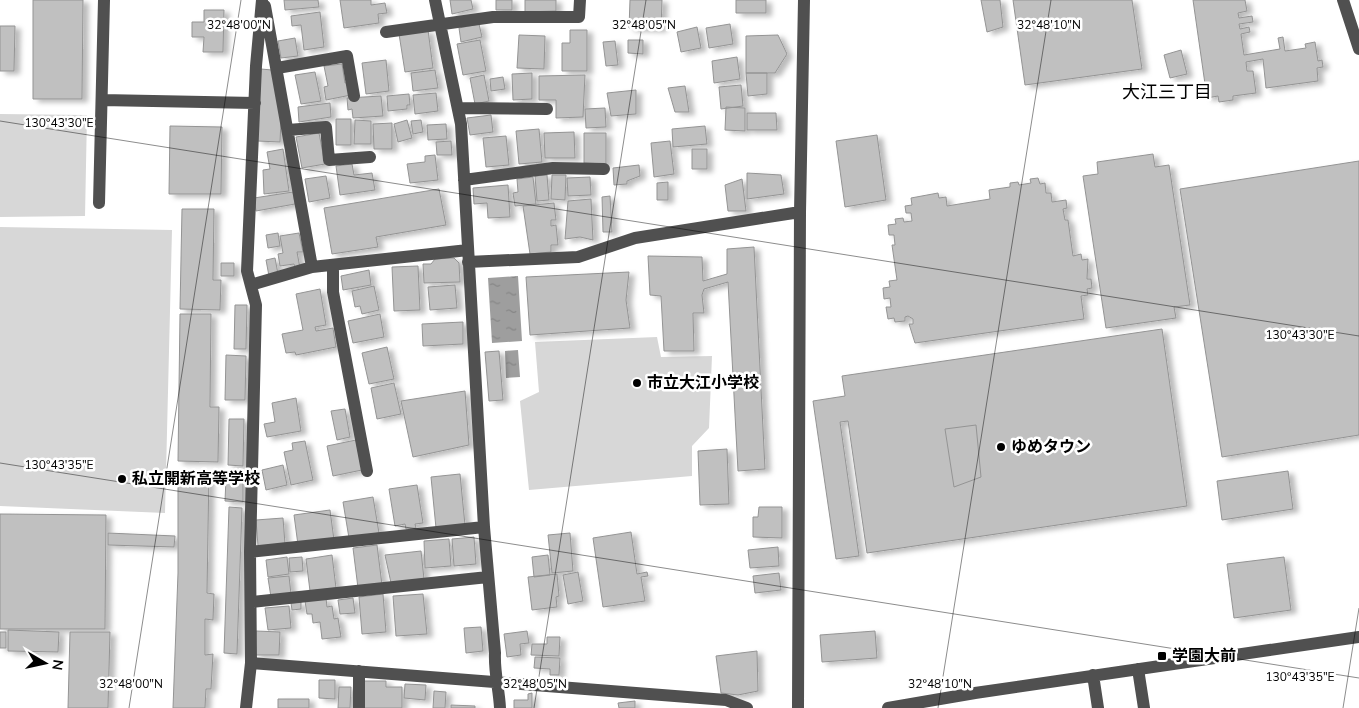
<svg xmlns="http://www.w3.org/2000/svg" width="1359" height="708" font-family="'Nunito Sans','Noto Sans JP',sans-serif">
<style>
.grass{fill:#d7d7d7}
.water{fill:url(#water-ripples)}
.building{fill:#c0c0c0;stroke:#949494;filter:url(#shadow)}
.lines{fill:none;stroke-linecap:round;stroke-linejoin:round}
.minor{stroke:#505050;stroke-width:12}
.ticks{fill:none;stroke:#000;stroke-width:1;stroke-opacity:0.45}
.poi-dot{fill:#000;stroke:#fff;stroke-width:2}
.labels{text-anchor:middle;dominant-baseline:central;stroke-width:5;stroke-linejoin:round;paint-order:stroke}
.poi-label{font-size:16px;font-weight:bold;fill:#000;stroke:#fff;text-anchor:start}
.neighbourhood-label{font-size:18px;fill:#000;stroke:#fff}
.ticks-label{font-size:12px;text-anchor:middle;fill:#000;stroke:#fff;stroke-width:5;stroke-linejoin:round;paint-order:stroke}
</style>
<defs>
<pattern id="water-ripples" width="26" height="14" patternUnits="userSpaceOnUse" patternTransform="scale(1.25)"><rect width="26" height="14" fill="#9e9e9e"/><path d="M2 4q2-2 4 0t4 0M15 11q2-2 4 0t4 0" fill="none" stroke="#868686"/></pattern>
<filter id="shadow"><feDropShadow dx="5.5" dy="3" stdDeviation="2.5" flood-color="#0004"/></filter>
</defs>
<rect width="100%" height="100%" fill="#fff"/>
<path class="grass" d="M0,114L87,115L85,216L0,217Z
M0,227L172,230L165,513L0,506Z
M657,337L661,357L712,356L709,428L692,446V476L529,490L520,401L539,392L535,342Z"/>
<path class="water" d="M518,276L522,341L492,343L488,278Z
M518,350L520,377L506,378L505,351Z"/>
<path class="building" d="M33,0H83L82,99H33Z
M284,0H318L319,7L285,10Z
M340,0H371V5L385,3L387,13L378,14L379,23L344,28Z
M450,0H471L473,9L452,14Z
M496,0H512V10H496Z
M525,0H556V11L525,12Z
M630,0H662L661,29L629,28Z
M736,0H766V13H736Z
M981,0H1000L1003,27L987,32Z
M1013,0H1132L1142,69L1025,85Z
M1193,0H1245L1247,11L1238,13L1239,18L1252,16L1253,22L1239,24L1240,29L1249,27L1250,32L1241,34L1244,55L1280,49L1278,38L1283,37L1285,51L1306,48L1305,44L1315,42L1318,61L1322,60L1323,67L1317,68L1318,81L1266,88L1263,59L1246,62L1247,71H1253L1256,93L1233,96V100L1219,102L1218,96L1207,98Z
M204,10H224L223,52H203L204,37H192V22H204Z
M320,12L324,47L304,50L301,25L292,26L291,16Z
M479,24L482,37L461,42L459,28Z
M730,24L733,44L709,48L706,28Z
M0,26H15L14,71H0Z
M697,27L701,48L681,52L677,32Z
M428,30L433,68L405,72L399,34Z
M570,30H587V71H562V43H570Z
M519,35L545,36L544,69L517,68Z
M778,35L787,54L775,73H746V36Z
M295,38L298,56L281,58L278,41Z
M480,40L486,71L463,75L457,44Z
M628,40H643V54L628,53Z
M615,41L618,65L606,66L603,42Z
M1181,50L1187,74L1170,78L1164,55Z
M737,57L740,79L714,83L712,61Z
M386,60L389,91L366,94L362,63Z
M342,64L345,83L349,82L351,95L326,100L324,87L328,86L324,66Z
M261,69L272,70L281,121L280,142L257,141Z
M435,70L438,88L413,91L411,73Z
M315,72L321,101L301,104L295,75Z
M532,73V99L513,100L512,74Z
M746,73H767V94L748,96Z
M484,75L489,101L475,104L470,78Z
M585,75L583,117L556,118V100H539V76Z
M503,77L505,89L491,91L490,79Z
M741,85L743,106L721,109L719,87Z
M685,86L689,112H675L668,88Z
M636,90V114L611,116L607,93Z
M436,93L438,111L415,114L413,95Z
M409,94L410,105H407V109L388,111L387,96Z
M381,96L383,116L353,118L352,109L348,110L347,98Z
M330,103L331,117L299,122L298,107Z
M726,107L745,108V131L725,130Z
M605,108L606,127L586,128L585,109Z
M747,113H776L777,130H747Z
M491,115L493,132L470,135L467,118Z
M336,119H351V145H336Z
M355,120L371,121V144H354Z
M407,120L412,138L398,142L394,124Z
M421,120L423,132L413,134L411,121Z
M392,123V149H374L373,124Z
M446,124L447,139L428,140L427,125Z
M170,126L222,127L221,194H169Z
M705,126L707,144L673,147L672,129Z
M539,129L542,162L519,164L516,131Z
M574,132L575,158H545L544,133Z
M319,133L325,164L302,168L296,137Z
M584,133H606V164L584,163Z
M877,135L886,200L845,207L836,141Z
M506,136L509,165L486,167L483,138Z
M451,141L452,155H437L436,142Z
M670,141L674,174L654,177L651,143Z
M283,149L289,191L264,194L263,170L270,169L267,152Z
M692,149H707V169H692Z
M1153,154L1155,167L1169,165L1190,305L1174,307L1176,318L1106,328L1083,176L1098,174L1097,162Z
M435,155L438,180L410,183L407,164L425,162V156Z
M1359,161V435L1222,457L1180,189Z
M352,164L354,175L372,173L375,190L340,195L336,166Z
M639,165L640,176L627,181V184L614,185L613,168Z
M747,173L781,175L784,194L747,199Z
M547,175L549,200L537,201L535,176Z
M552,175H566L565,200L551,199Z
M326,176L330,198L309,202L305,179Z
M533,177L536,204L515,206L513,193L518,192L517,179Z
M590,177L591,195L568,196L567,178Z
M1038,178L1040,184L1045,183L1046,193H1051L1052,202L1066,200L1067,208L1063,209L1065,220H1068L1073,256L1081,254L1082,260L1088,259L1087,279H1091L1092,288L1087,289L1088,295L1081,296L1084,319L915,343L909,324H913V319L908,316L905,317V321L895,322L894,318L888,319L886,307H891L890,298L884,299L883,288L890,287L889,281L897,280L892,245H895L894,235H889L888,225L896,224L895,219L903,218L904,222L912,221L911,213H906L905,206L912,205L911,198L938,193L939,198L946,197L947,206L990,199L989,190L1010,187V183L1018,182L1019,185L1031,183L1030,179Z
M742,179L746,211H728L725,185Z
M668,182V200H657V183Z
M508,185L510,217L488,218L487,203L474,204L473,188Z
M439,189L446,225L376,237L378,247L332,254L324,208Z
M293,192L295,204L256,211L254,198Z
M610,196L612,232H603L602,197Z
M591,199L593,240L580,237L565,239L568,201Z
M554,203L556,220H551V226L556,225L558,245H551V252L530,254L523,206Z
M182,209H214L213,280H221L220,310L180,309Z
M278,233L280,246L268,248L266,235Z
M299,233L303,252H297L300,268L295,269L294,264L280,266L278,254L283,253L280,236Z
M754,247L765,469L738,471L728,282L704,289L702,295L704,313H693L694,351H664L661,296L650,295L648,256L702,257L703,281L727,274V249Z
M275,258L278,274L269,276L266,260Z
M454,258L459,263L460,282L424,283L423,264H431L435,259Z
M221,263H234V276H221Z
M418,266L420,310L394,311L392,267Z
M369,270L371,285L343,290L341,276Z
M629,272L626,300L630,328L530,335L526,277Z
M455,285L457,308L430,310L428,287Z
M374,286L379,310L362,314L360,306L355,307L352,291Z
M320,289L326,325L315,327L316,331L333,328L336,347L296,355L295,352L286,353L282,334L303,330L296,294Z
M235,305H247L246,349H234Z
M180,314H211L210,407H219L218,462L178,461Z
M380,314L384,337L353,343L348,321Z
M463,322V344L423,346L422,324Z
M1162,329L1187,506L867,553L848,421L840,422L859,556L836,559L813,401L845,396L842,376Z
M387,347L394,379L369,384L362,353Z
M499,351L503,400L489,401L485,352Z
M226,355L246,356L245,400H225Z
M394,383L401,414L377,419L371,388Z
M465,391L469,445L413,457L401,401Z
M296,398L301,431L267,437L264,424L275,422L272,403Z
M345,409L350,437L337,440L331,411Z
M229,419H244L243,466L228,465Z
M976,425L981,477L954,487L945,429Z
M356,440L362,470L333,476L327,446Z
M305,441L313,480L291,485L284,452L293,450L292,443Z
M727,449L729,504L700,505L698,451Z
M283,465L287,485L266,490L262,470Z
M209,471L207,593L214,594L213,620L205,619V655L213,654L211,689H206L205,708H173L178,573V472Z
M1288,471L1293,509L1222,520L1217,481Z
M460,474L465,525L436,528L431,477Z
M226,478H243V502L225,501Z
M417,485L423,523L415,524L416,528L406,529L405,524L395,526L389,489Z
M373,497L379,533L349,538L343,502Z
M229,507L242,508L237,654L224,653Z
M759,507H782V538L753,537V517H758Z
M330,510L334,540L298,545L294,515Z
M0,514L106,515L105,629H0Z
M283,518L285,544L258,546L256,520Z
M631,532L637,574L647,572L648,576L641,577L645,601L603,607L593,538Z
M108,533L175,536L174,547L108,545Z
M570,533L573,571L552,573L548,535Z
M474,537L476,564L454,566L452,539Z
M449,539L451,566L425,568L424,541Z
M377,545L382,585L358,588L353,548Z
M778,547L779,566L750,568L748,550Z
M421,551L424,579L391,583L385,555Z
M332,555L336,588L310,591L306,559Z
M548,555L550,575L534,577L532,557Z
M287,557L289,574L268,577L266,560Z
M302,557L303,571L290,572L289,558Z
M1284,557L1291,610L1234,618L1227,564Z
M578,572L583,601L568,604L563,575Z
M779,573L781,590L755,593L753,576Z
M557,574L559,596L556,597L557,607L532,610L528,577Z
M289,576L291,594L271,597L268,578Z
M383,594L386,632L362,634L359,597Z
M423,594L427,634L396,636L393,596Z
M326,598L327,607L332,606L334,619L338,618L341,637L322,639L320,622L313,623L312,614H307L305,601Z
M353,598L355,613L340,614L338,600Z
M301,602V609L292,610L291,603Z
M289,606L291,628L268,630L265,608Z
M481,627L483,651L466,653L464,628Z
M8,630L59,632L58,652L8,651Z
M256,631L280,632L279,655H255Z
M527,631L529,643L520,644L521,655L507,657L504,634Z
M875,631L877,658L822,662L820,635Z
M0,632H6V648H0Z
M70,632H110L108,708H68Z
M547,637H560L559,656L531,655L532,644H547Z
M757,651L758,691L738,695L721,693L716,656Z
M535,657L560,658L559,675H550V669L534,668Z
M319,680H335V699L319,698Z
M363,681H386V687H402V708H363Z
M405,684L426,685L425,700L404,698Z
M339,687H351L350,708H338Z
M434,691L446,692L445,708H433Z
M532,693V708H514V700H528V694Z
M278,699H309V708H278Z
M635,701V708H619L618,703Z
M451,705L475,706V708H451Z"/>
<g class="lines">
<path class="minor" d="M435,0L461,124L484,527L495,653C494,673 499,688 500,708
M1343,0L1359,49
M265,6L312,267
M386,32L493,17H579L580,0
M277,68L347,56L354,96
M102,100L255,103
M458,108L547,109
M288,130L326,127L329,160L370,157
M464,180L553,168L604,169
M99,203L104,0
M468,262L578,257L635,238L800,212
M333,265V292L367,471
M251,285L312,267L468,250
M250,552L484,527
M251,602L488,577
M251,663L726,700L747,708
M1138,669L1144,708
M1093,675L1098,708
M246,708L251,663L250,552L256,305L247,271L256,66L262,0
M359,708V671
M798,708L800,212L804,0
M888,708L975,693L1359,637"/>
</g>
<path class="ticks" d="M0,121L1359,336M0,463L1359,678M129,708L241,0M534,708L646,0M938,708L1051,0M1343,708L1359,608"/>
<g class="poi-dot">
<circle cx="637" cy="383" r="5"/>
<circle cx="1001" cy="447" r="5"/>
<circle cx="122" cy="479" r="5"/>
<rect x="1157" y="651" width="10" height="10" rx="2.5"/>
</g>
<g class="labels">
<g class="poi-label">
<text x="647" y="383">市立大江小学校</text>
<text x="1011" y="447">ゆめタウン</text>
<text x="132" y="479">私立開新高等学校</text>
<text x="1172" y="656">学園大前</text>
</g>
<g class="neighbourhood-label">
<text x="1167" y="92">大江三丁目</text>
</g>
</g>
<g class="ticks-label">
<text x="239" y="29">32°48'00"N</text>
<text x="644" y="29">32°48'05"N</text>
<text x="1049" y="29">32°48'10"N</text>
<text x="59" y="127">130°43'30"E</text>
<text x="1300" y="339">130°43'30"E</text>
<text x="59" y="469">130°43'35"E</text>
<text x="1300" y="681">130°43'35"E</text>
<text x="131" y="688">32°48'00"N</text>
<text x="535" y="688">32°48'05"N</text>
<text x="940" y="688">32°48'10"N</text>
</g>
<g transform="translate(45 663) rotate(99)" stroke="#ffffff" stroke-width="4" paint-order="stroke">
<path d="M0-4L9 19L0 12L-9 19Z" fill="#000000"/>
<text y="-8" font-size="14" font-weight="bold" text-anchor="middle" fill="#000000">N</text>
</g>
</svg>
